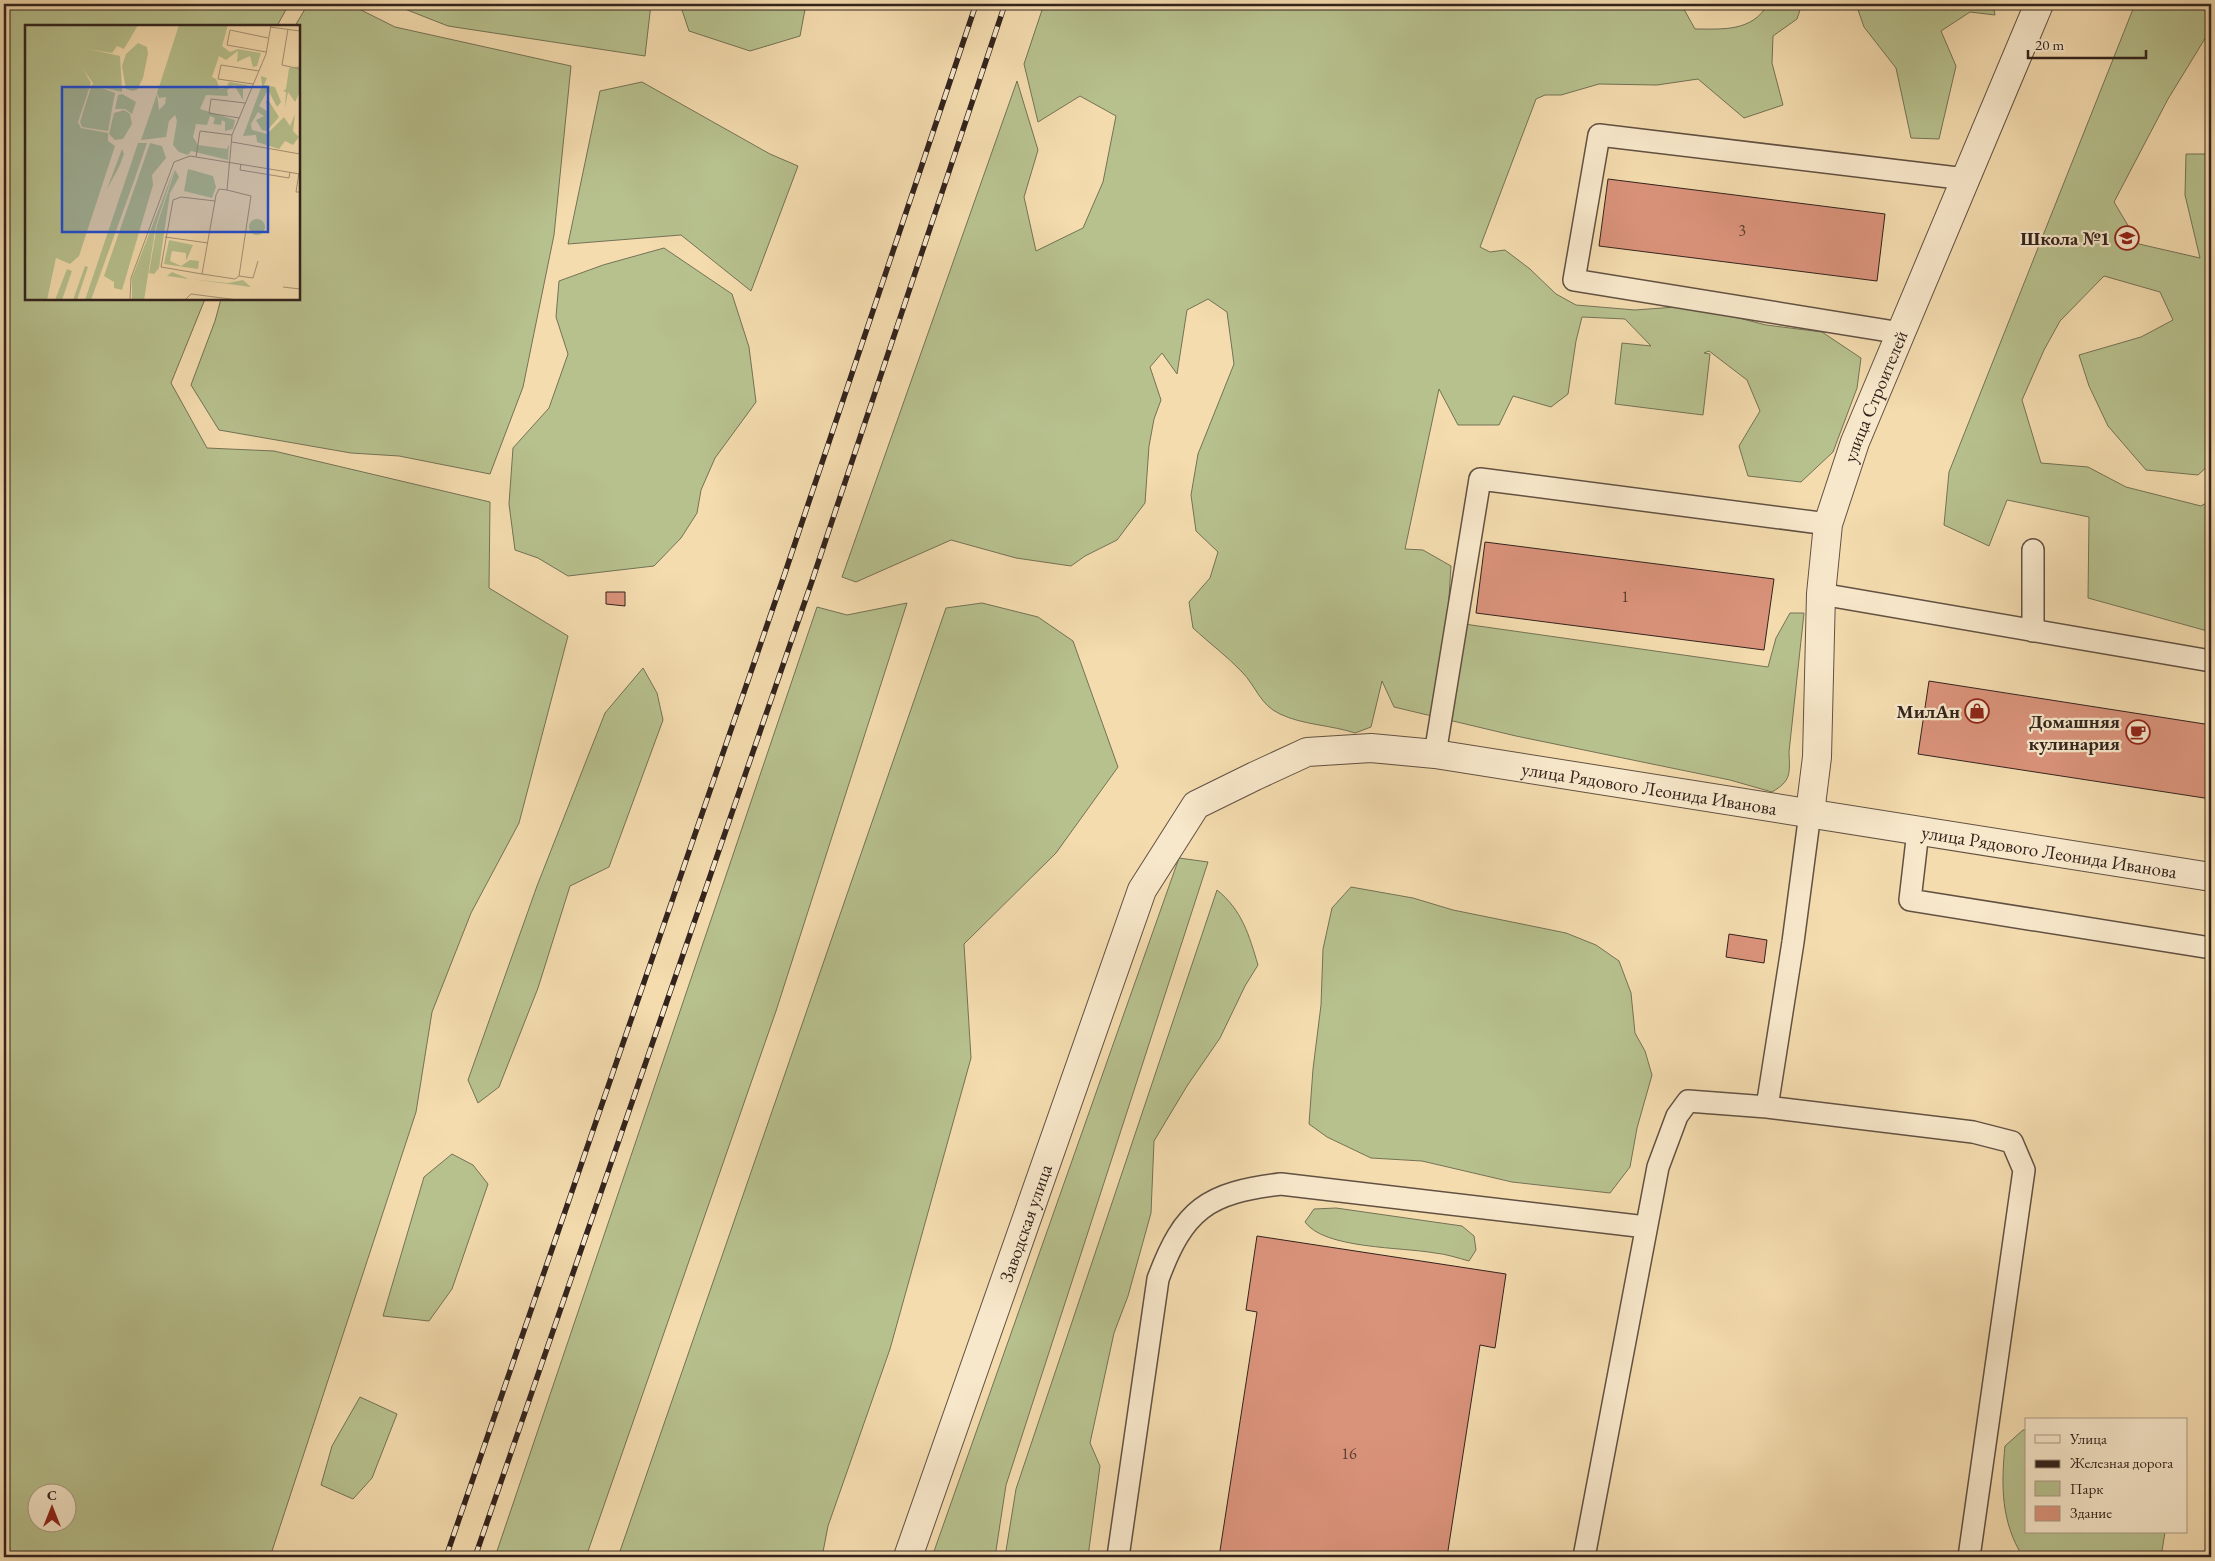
<svg xmlns="http://www.w3.org/2000/svg" width="2215" height="1561" font-family="'EB Garamond',serif">
<style>
.green{fill:#b7c18e;stroke:#747256;fill-rule:evenodd}
.building{fill:#da937b;stroke:#32231d}
.lines{fill:none;stroke-linecap:round;stroke-linejoin:round}
.lane-casing{stroke:#625142;stroke-width:24}
.street-casing{stroke:#625142;stroke-width:30}
.lane{stroke:#f8e8cb;stroke-width:21}
.street{stroke:#f8e8cb;stroke-width:28}
.rail-casing{stroke:#32231d;stroke-width:5.5}
.rail{stroke:#f8e8cb;stroke-width:4;stroke-dasharray:11;stroke-linecap:butt}
.labels{text-anchor:middle;dominant-baseline:central;stroke-width:4.5;stroke-linejoin:round;paint-order:stroke}
.number-label{font-size:16px;fill:#5c3f34}
.poi-label{font-size:19px;font-weight:bold;fill:#32231d;stroke:#f8e8cb;text-anchor:end}
.street-label{font-size:19px;fill:#32231d;stroke:#f8e8cb}
.inset-road{fill:none;stroke:#a69275;stroke-width:1}
.view{fill:#1d4ed8;fill-opacity:0.15;stroke:#1d4ed8;stroke-width:2.5}
.inset-edge{fill:none;stroke:#32231d;stroke-width:2.5}
</style>
<rect width="100%" height="100%" fill="#f4dcaf"/>
<filter id="stains"><feTurbulence type="fractalNoise" baseFrequency=".004" numOctaves="4"/><feColorMatrix values="0 0 0 0 .2 0 0 0 0 .09 0 0 0 0 .02 0 0 0 .5 -.17"/></filter>
<radialGradient id="worn" r=".72"><stop offset=".6" stop-color="#630" stop-opacity="0"/><stop offset="1" stop-color="#630" stop-opacity=".3"/></radialGradient>
<path class="green" d="M4,4H289L277,26H26V299H205L171,383L207,448L274,451L490,502L489,588L568,636L519,823L471,913L432,1012L416,1112L270,1557H4ZM38,1494H68V1524H38Z
M308,4H349L395,27L571,66L554,235L523,387L490,474L399,456L351,453L219,430L191,385L215,321L221,299H299V26H295Z
M392,4H651L645,56L448,26Z
M680,4H806L800,36L750,51L689,31Z
M1044,4H1681L1695,29C1723,29 1752,32 1768,4H1802L1797,19L1773,36L1772,63L1783,105L1744,118L1698,79L1657,85L1599,84L1561,95H1545L1536,99L1480,247L1490,252L1505,250L1530,269L1556,294L1576,305L1635,310L1676,307L1727,315L1766,325L1822,332L1861,358L1857,388L1833,452L1801,482L1748,476L1739,446L1760,411L1747,380L1709,351L1704,353L1710,354L1703,415L1615,404L1622,343L1651,346L1625,319L1582,317L1576,341L1568,394L1551,407L1513,396L1499,425H1458L1439,389L1405,549L1423,550L1451,566L1448,613L1457,623L1768,667L1776,638L1790,613H1804L1789,752C1790,774 1791,781 1772,792L1730,780L1516,736L1394,707L1382,681L1371,727L1355,733C1331,725 1303,725 1280,714C1260,705 1256,686 1242,672C1227,656 1209,643 1193,628L1189,602L1210,578L1218,552L1196,531L1191,495L1198,454L1234,364L1227,312L1208,299L1187,310L1177,374L1162,353L1150,367L1161,400L1154,419L1149,446L1145,503L1117,540L1085,556L1071,566L1016,558L951,540L856,582L842,577L1017,81L1038,150L1024,197L1036,251L1083,228L1103,182L1116,116L1080,96L1038,122L1024,64Z
M1856,4H1993L1995,15L1970,12L1941,31L1956,66L1939,139L1911,138L1896,68L1864,27Z
M2135,4H2211V32H2209L2168,99L2114,202L2139,244L2200,258L2185,195L2186,154H2211V463L2198,475L2146,470L2108,426L2089,386L2079,355L2141,337L2173,320L2160,292L2104,276L2060,321L2044,350L2022,400L2041,463L2088,467L2126,487L2201,506L2211,500V632L2088,598L2089,517L2007,500L1989,546L1944,525L1949,472Z
M642,82L770,154L798,166L751,291L681,235L568,244L600,91Z
M664,248L732,294L749,347L756,402L715,458L701,490L697,513L681,538L654,566L568,576L538,558L515,550L509,504L513,448L549,408L568,354L556,317L559,281L603,265Z
M907,603L776,1011L586,1557H495L817,607L847,615Z
M982,603L1038,617L1073,641L1118,767L1056,853L964,944L971,1058L890,1349L828,1526L822,1557H618L946,608Z
M643,668L657,693L663,720L609,867L570,886L538,988L499,1087L478,1103L468,1080L537,886L605,713Z
M1179,858L1208,862L1006,1485L995,1557H932Z
M1351,887L1413,898L1453,910L1566,933L1596,945L1619,961L1631,993L1635,1033L1645,1051L1652,1075L1637,1128L1630,1167L1610,1193L1512,1182L1422,1161L1371,1158L1327,1137L1309,1124L1313,1069L1321,1005L1323,949L1332,908Z
M1217,890C1242,910 1249,935 1258,965L1245,986L1220,1038L1187,1086L1154,1141L1151,1213L1128,1296L1114,1333L1090,1443L1100,1466L1088,1557H1005L1016,1489Z
M452,1154L473,1165L488,1184L452,1289L429,1321L383,1316L424,1177Z
M1336,1208L1462,1226L1474,1236L1476,1250L1469,1261C1458,1258 1446,1254 1435,1253C1402,1247 1324,1249 1305,1222L1314,1209Z
M360,1397L397,1414L372,1478L353,1499L321,1485L332,1446Z
M2023,1430H2026V1532H2165L2161,1557H2023C2001,1522 2001,1486 2005,1446Z"/>
<path class="building" d="M1608,179L1885,214L1877,281L1599,246Z
M1485,542L1774,579L1764,650L1476,613Z
M606,592H625V606L606,604Z
M1929,681L2211,725V799L1918,754Z
M1729,934L1767,940L1764,963L1726,957Z
M1257,1236L1506,1274L1495,1348L1480,1345L1447,1557H1219L1257,1312L1246,1310Z"/>
<g class="lines">
<g class="lane-casing">
<path id="lane" d="M1901,333L1574,280L1599,135L1966,179
M1821,594L2211,661
M2033,631V550
M1435,754L1480,479L1828,524
M1918,831L1910,900L2211,948
M1767,1107L1973,1132L2012,1142L2024,1170L1969,1557
M1118,1557L1158,1279C1184,1209 1207,1193 1281,1184L1646,1227
M1584,1557L1658,1167L1677,1116L1688,1101L1767,1107L1793,942L1810,813"/>
</g>
<g class="street-casing">
<g id="street">
<path id="s1" d="M1810,813L1817,757L1821,594L1828,524L1855,442L2039,4"/>
<path id="s2" d="M908,1557L1142,890L1196,805L1255,776L1307,752L1371,748L1435,754L2211,877"/>
</g>
</g>
<use href="#lane" class="lane"/>
<use href="#street" class="street"/>
<g class="rail-casing">
<path id="rail" d="M446,1557L785,573L976,4
M475,1557L812,581L1005,4"/>
</g>
<use href="#rail" class="rail"/>
</g>
<defs>
<g id="school-ring" transform="scale(1.25)"><circle r="9.5" fill="#f8e8cb" stroke="#8f2418" stroke-width="1.5"/><path d="M0-5L7-2L0 1L-7-2ZM-4 1L0 2.5L4 1V4Q0 6-4 4Z" fill="#8f2418"/></g>
<g id="shop-ring" transform="scale(1.25)"><circle r="9.5" fill="#f8e8cb" stroke="#8f2418" stroke-width="1.5"/><path d="M-5-2.5h2.3a2.7 3.5 0 0 1 5.4 0H5L5.5 6h-11ZM-1.5-2.5h3a1.5 2.3 0 0 0-3 0Z" fill="#8f2418"/></g>
<g id="cafe-ring" transform="scale(1.25)"><circle r="9.5" fill="#f8e8cb" stroke="#8f2418" stroke-width="1.5"/><path d="M-5.5-4.5H6V0H3Q3 3.5 0 3.5H-2.5Q-5.5 3.5-5.5 0ZM3-3.2v2h1.7v-2ZM-6 4.5H4V6H-6Z" fill="#8f2418"/></g>
</defs>
<g fill-rule="evenodd">
<use href="#school-ring" x="2127" y="238"/>
<use href="#shop-ring" x="1977" y="711"/>
<use href="#cafe-ring" x="2138" y="732"/>
</g>
<g class="labels">
<g class="number-label">
<text x="1742" y="230">3</text>
<text x="1625" y="596">1</text>
<text x="1349" y="1453">16</text>
</g>
<g class="poi-label">
<text x="2110" y="238">Школа №1</text>
<text x="1960" y="711">МилАн</text>
<text x="2120" y="721">Домашняя<tspan x="2120" dy="22">кулинария</tspan></text>
</g>
<g class="street-label">
<text stroke="none"><textPath href="#s1" startOffset="426">улица Строителей</textPath></text>
<text stroke="none"><textPath href="#s2" startOffset="1276">улица Рядового Леонида Иванова</textPath></text>
<text stroke="none"><textPath href="#s2" startOffset="1681">улица Рядового Леонида Иванова</textPath></text>
<text stroke="none"><textPath href="#s2" startOffset="354">Заводская улица</textPath></text>
</g>
</g>
<g transform="translate(25 25)">
<rect width="275" height="275" fill="#f4dcaf"/>
<path d="M0,0H113L99,24L92,21L87,28L63,24L95,31L97,67L70,61L58,44L66,58L53,97L56,103L83,108V116L90,121L54,231L45,239L31,233L22,275H0ZM154,0H203L197,21L205,27L213,24L236,28L232,41L228,42L225,31L212,37L213,26L201,35L194,31L187,52L191,54L195,64L201,63L204,57L222,60L223,63L218,64V75L209,60L202,65L203,71L181,70L175,84L210,95L208,104L200,106V97L197,95L196,100L188,99L190,93L185,91L182,100L171,99L168,112L173,120L202,124L204,119L203,135L166,126L163,130L154,127L148,120L152,96L150,90L144,96L141,112L116,115L132,69L134,85L140,79L141,72L134,73L132,68ZM113,18L122,22L123,29L118,53L112,65L107,66L101,64L97,41L101,29ZM275,41V67L270,77L263,67L260,83L261,67L258,66L261,64L264,43ZM236,51L242,53L239,60L250,62L256,77L252,82L243,65L234,81L242,86L241,76H244L254,92L242,106L237,105L231,95L239,91L233,87L226,99L227,105L242,109L259,92L265,101L270,89L268,106L274,112L268,120L260,116L254,124L232,117L231,110L218,111L237,60ZM67,59L90,68L83,106L57,102L55,97ZM97,69L111,77L107,89L100,84H90L93,70ZM99,85L105,89L107,99L98,114L90,115L84,109L89,88ZM113,118H122L109,156L66,275H60ZM125,118L137,121L141,133L127,150L128,160L97,265L89,263V257L79,251ZM97,124L99,129L94,142L82,164ZM150,142L131,200L119,275H107V253ZM163,144L188,151L191,162L187,173L159,166ZM150,145L154,152L145,168L134,243L129,249L124,248L132,200ZM224 202a8 8 0 1 1 16 0a8 8 0 1 1-16 0ZM144,215L168,220L161,236V228L147,226L145,236L156,241L165,235L174,236L173,244L139,239ZM60,241L63,242L52,275H48ZM42,244L47,246L37,275H30ZM147,247L164,254L203,258L218,255L226,262L142,251Z" fill="#b7c18e"/>
<path class="inset-road" d="M245,2L275,6M263,4L257,40L275,44M241,27L202,20L205,5L243,13M228,59L193,54L196,40L234,46M214,93L184,88L186,74L220,78M207,117L275,129M171,132L175,106L207,110M216,139L215,145L252,151L264,153L265,147M274,148L271,167H275M190,176L156,172L148,175L136,242L177,249L190,176L191,170L194,164L202,165L207,110L241,29L246,0M140,212L183,218M177,249L210,254L214,251L226,171L202,165M214,251L228,253L233,236M258,262L275,264M105,275L106,253L149,137L165,131L275,149M160,275L166,269L213,275"/>
<path class="view" d="M37,62H243V207H37Z"/>
<rect width="275" height="275" class="inset-edge"/>
</g>
<rect width="2215" height="1561" fill="none" stroke="#f4dcaf" stroke-width="20"/>
<rect x="5" y="5" width="2205" height="1551" fill="none" stroke="#32231d" stroke-width="2.5"/>
<rect x="10" y="10" width="2195" height="1541" fill="none" stroke="#32231d"/>
<rect x="2025" y="1418" width="162" height="115" fill="#f8e8cb" stroke="#a99985"/>
<rect x="2035" y="1435" width="25" height="8" fill="#f8e8cb" stroke="#a99985"/>
<text x="2070" y="1444" font-size="15" fill="#32231d">Улица</text>
<rect x="2035" y="1460" width="25" height="8" fill="#32231d" stroke="#a99985"/>
<text x="2070" y="1468" font-size="15" fill="#32231d">Железная дорога</text>
<rect x="2035" y="1481" width="25" height="15" fill="#b7c18e" stroke="#a99985"/>
<text x="2070" y="1494" font-size="15" fill="#32231d">Парк</text>
<rect x="2035" y="1506" width="25" height="15" fill="#da937b" stroke="#a99985"/>
<text x="2070" y="1518" font-size="15" fill="#32231d">Здание</text>
<g transform="translate(52 1508)"><circle r="24" fill="#f8e8cb" stroke="#a99985"/>
<path d="M0-4L9 19L0 12L-9 19Z" fill="#8f2418"/>
<text y="-8" font-size="14" font-weight="bold" text-anchor="middle" fill="#32231d">С</text>
</g>
<path d="M2028 50v8h118v-8" fill="none" stroke="#32231d" stroke-width="2.5"/>
<text x="2035" y="50" font-size="15" fill="#32231d" stroke="#f8e8cb" stroke-width="4" paint-order="stroke">20 m</text>
<rect width="100%" height="100%" filter="url(#stains)"/>
<rect width="100%" height="100%" fill="url(#worn)"/>
</svg>
